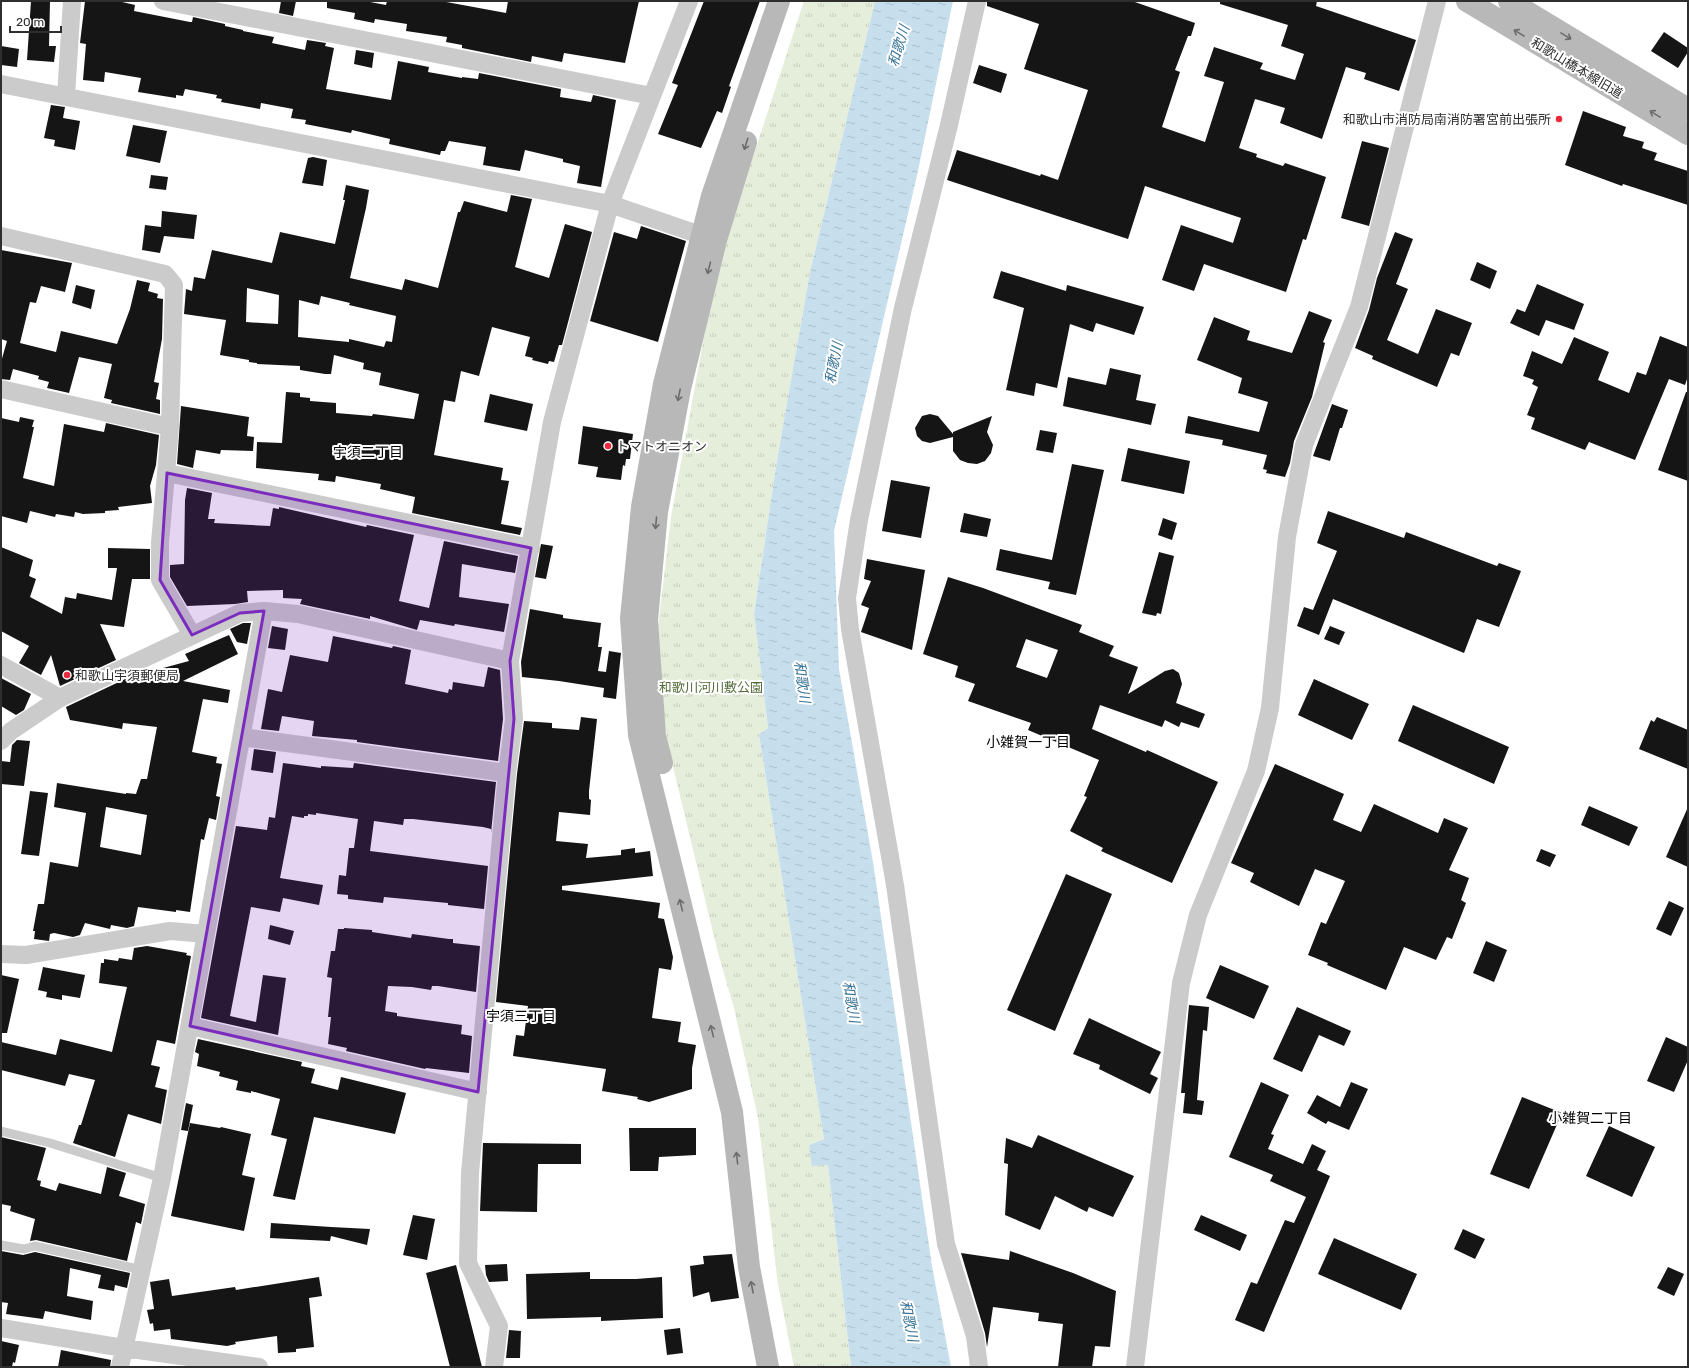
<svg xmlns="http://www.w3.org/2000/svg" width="1689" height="1368" font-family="Rubik,'Noto Sans JP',sans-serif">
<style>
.park{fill:url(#park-tufts)}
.water{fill:url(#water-ripples)}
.building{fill:#151515;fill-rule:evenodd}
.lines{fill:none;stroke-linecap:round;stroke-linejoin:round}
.lane{stroke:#cbcbcb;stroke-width:9}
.street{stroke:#cbcbcb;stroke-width:18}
.secondary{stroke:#b8b8b8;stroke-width:22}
.oneway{stroke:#6c6c6c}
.marked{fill:#7b2cbf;fill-opacity:0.2;stroke:#7b2cbf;stroke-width:3;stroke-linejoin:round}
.poi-dot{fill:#ed293d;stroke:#fff;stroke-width:1.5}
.labels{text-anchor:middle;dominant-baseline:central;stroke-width:4;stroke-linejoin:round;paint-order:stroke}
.street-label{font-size:13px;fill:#2e2e2e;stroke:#fff}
.poi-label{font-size:13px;fill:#2e2e2e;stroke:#fff;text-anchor:start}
.park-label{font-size:13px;fill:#536c3a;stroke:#fff}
.water-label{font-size:14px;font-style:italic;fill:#387395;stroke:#fff}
.neighbourhood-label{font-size:14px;fill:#000;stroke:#fff}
</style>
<defs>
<pattern id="park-tufts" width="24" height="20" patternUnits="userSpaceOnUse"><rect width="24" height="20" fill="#e5eddb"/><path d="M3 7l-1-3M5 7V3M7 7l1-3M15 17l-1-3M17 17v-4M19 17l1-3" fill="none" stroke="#c5ccbc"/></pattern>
<pattern id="water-ripples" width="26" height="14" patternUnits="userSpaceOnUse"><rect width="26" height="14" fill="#c7dfed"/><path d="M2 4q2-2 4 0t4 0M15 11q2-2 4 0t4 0" fill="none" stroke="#abc0cc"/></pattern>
</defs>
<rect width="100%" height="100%" fill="#fff"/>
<path class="park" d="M804,1H875L810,272L777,460L754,612L768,728L759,735L824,1139L809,1145L828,1165L851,1367H794L778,1284L758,1118L734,1008L718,953L667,742L659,690L658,627L671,517L711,299L741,186L750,166Z"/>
<path class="water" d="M875,1H953L918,171L834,531L839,669L873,862L932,1266L951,1367H851L828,1165L812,1166L809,1145L824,1139L759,735L768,728L754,613L777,460L810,272Z"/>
<path class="building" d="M31,1H50L49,46H56L54,62L27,60Z
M85,1H118L135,5L134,11L190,22H192L193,17L225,24V26L243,30V31L274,37L272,43L305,50L307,40L326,43L325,46L334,48L326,89L391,100L398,61L429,67L428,72L462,78V77L478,79L479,73L561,89L560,97L591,102L593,95L616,100L601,187L577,183L580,166L563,162V159L525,150L520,171L483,165L486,147L449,141L445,151H441L440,155L389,144L390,139L352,130L351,133L305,124L306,120L291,118L293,109L261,103L260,109L221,102L222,99L216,98L217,95L185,89L183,96L176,95V98L138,92L141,78L105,72L104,82L83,80L86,44L80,43Z
M281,1H296L293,16L279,13Z
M327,1H365L386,5L387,1H441L506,13L508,1H639L625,63L564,53L562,62L532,56L531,62L462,48V45L446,42L447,37L406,31L407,24L375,19L374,23L354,19L355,13L327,8Z
M704,1H760L729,86L731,87L722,113L717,111L701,148L658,134L678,85L672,83Z
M987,1H1132L1195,23L1191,36H1188L1175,70L1180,72L1162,127L1205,142L1224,82L1204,76L1214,47L1263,63L1260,69L1295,80L1304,54L1281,46L1288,25L1220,4V1H1317L1316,6L1416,40L1399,91L1364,79L1366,73L1346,67L1322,139L1280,123L1285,108L1255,99L1239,148L1257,154L1256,157L1283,166L1285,163L1326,177L1306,240L1303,239L1286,292L1204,264L1194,291L1162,280L1181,225L1233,243L1241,218L1145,186L1128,239L947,180L957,150L1040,176L1041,174L1058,180L1088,90L1024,69L1039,24L987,6Z
M1664,32L1688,48V52L1678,68L1651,51Z
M1,46L19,49L17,67L1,65Z
M356,50L374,53L372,68L354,64Z
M979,65L1007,74L1001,93L973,83Z
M51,105L65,107L63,118L80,121L75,150L54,146L55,140L44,138Z
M1583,111L1626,127L1623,136L1644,142L1642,148L1657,153L1654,160L1688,171V205L1623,184L1622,186L1565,165Z
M133,125L167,131L160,163L126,156Z
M1362,141L1389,148L1369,226L1341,218Z
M313,157L327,160L323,186L302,183L308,158Z
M151,175L168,177L166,190L149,188Z
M346,185L369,190L366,208L350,278L402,290L405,279L438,288L458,212H460L464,201L507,212L511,195L532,199L515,267L549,278L565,224L592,232L562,345H559L554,362L549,361L548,364L532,360L533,358L525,356L530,337L492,327L479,376L461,371L455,402L444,400L434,455L503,468L501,480L509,481L501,524L522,528L520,535L412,513L415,497L380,489L381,484L336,476L335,482L318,480L319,474L256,468L257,442L282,443L286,392L300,393V397L310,398V401L336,403V413L372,416L373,414L414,419L419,394L379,385L381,373L363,369L364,363L334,355L331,374H325L300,370V366L257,364V363L249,362V360L220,355L226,320L184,314L186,289L192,291L194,277L205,279L212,250L272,263L280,232L335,244L345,200H343ZM247,288L279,295L278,324L246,322ZM321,296L350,303L349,305L396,316L392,342L386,341L384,347L349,339V342L298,337L299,300L319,305Z
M162,211L197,215L194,239L164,236L160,253L142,250L145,225L161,227Z
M641,226L686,241L658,342L590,321L614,232L637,239Z
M1395,232L1413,239L1396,284L1408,289L1387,340L1418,354L1436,309L1472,323L1459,356L1451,353L1437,387L1372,359L1373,356L1355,348L1369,310L1377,278Z
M1,250L72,263L65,292L41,286L36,303L30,302L20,343L56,352L61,331L117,344L130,309L137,280L150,283L148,291L158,294L157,298L163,299L162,339L154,382L159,383L156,399L160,400V414L111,403L112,400L104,398L112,364L79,357L69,393L47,388L49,382L38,379L39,376L13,369L10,380L1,379V362L7,341L1,339Z
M1477,262L1497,271L1490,289L1470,280Z
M1001,271L1066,291L1067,285L1144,307L1134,335L1096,323L1093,332L1070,324L1057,388L1036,383L1034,396L1006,390L1024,308L993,298Z
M1537,284L1584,304L1574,330L1546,320L1539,336L1510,323L1517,309L1525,312Z
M76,285L95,290L91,309L72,303Z
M1309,311L1332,320L1323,342L1325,343L1312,397L1294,441L1290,463L1285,477L1266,473L1267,470L1263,469L1267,455L1222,445L1223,440L1185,433L1188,416L1259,432L1268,402L1238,393L1242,378L1197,360L1214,317L1250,331L1247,340L1292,353Z
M1660,336L1688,347V376L1685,385L1669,379L1635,460L1589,442L1585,450L1531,429L1535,418L1527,415L1538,387L1532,384L1534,380L1523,376L1532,351L1562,364L1574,337L1609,352L1598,380L1629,393L1637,372L1646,375Z
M1110,368L1141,375L1136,400L1156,404L1151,425L1063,406L1068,377L1106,385Z
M1686,392H1688V481L1658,470Z
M490,394L533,404L527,431L484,422Z
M1332,404L1348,410L1342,428H1340L1330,461L1313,456Z
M181,406L249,417L247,436L254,437L253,451L221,450L220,454L196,450L193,468L177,464Z
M930,414L938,416L953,434V432L992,416L987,432L993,445L991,453L985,461L977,464L968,463L960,460L953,451V437L930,443L922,441L917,436L915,428L922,416Z
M20,417L34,420L32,427H34L23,478L54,486L64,424L104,432L106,423L159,435L156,465L150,486L152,503L118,507L119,510L105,511V513L83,514L75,512L74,517L56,514L55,517L30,511L27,523L1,516V418L19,422Z
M583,426L633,434L630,459H626L625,466L623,465L621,480L596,477L598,467L578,464Z
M1040,430L1057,433L1053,453L1036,450Z
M1128,448L1190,461L1184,494L1121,481Z
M1072,464L1104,470L1076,595L1048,589L1050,582L996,570L1000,549L1052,560Z
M891,480L930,487L921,538L882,531Z
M187,488L212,493L208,519H215L214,523L270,526L273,508L279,509V507L366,527L367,525L414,535L399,601L429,608L444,541L518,556L515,573L462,564L459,597L509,604L504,632L455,624L454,626L420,620L417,630L370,616V619L300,604L302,599L283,598V590L247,591L248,602L235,604L187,606L170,577V565L184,564L185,500Z
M1328,511L1404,538L1406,532L1497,566L1499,563L1521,571L1499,627L1477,619L1464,653L1333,599L1319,635L1297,626L1304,607L1313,610L1337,551L1317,543Z
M964,513L991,519L987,537L960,532Z
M1163,518L1177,523L1172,540L1158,535Z
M541,544L553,546L546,579L535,577Z
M1,547L33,560L29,576L36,579L30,597L62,614L65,597L76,599L77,593L112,600L117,568H108V548L150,549V579H132L124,627L100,624L116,660L60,686L51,655L41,675L19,663L29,646L1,631Z
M1159,552L1174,556L1161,614L1157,613L1156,616L1142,613Z
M867,559L925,570L912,650L861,632L869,608L861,605L871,581L864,579Z
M948,577L983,588L1082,625L1079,632L1114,646L1109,656L1138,667L1128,694L1165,671L1173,669L1179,673L1182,684L1176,703L1205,714L1199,728L1181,722L1179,727L1165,720L1162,727L1100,705L1092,729L1146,752L1147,750L1218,782L1172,883L1101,851L1103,848L1070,831L1087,797L1084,796L1099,760L1028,730L1031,723L968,701L975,684L955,677L958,666L923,654ZM1026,639L1058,650L1047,678L1016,667Z
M530,609L563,615V618L601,623L598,647H602L598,671L606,672L609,651L621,653L616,699L603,697L604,688L559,681L522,677L521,662Z
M243,623H251L247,644L237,642L230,629Z
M272,626L288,629L285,650L268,648Z
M1330,626L1345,632L1339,645L1324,639Z
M229,635L238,654L183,681L230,690L228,703L203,699L192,752L217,757L216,763L222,764L216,796L220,797L216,820L209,818L204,840L201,839L190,912L176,910V912L138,907L134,926L127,928L111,925L110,929L85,923L80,935L73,937L54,933L50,934L49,941L34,939L35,931H33L38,904H44L50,862L78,867L86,813L54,807L57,783L126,794V793L136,794L141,779H147L157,727L123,723L122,729L70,720L66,707L140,672L151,669L152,671L189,661L185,654ZM106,807L147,815L141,855L100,847Z
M333,636L392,648L393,646L411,650L405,684L448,693L449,689L452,690L453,682L484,687L488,667L500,670L503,719L498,761L357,742V740L312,736L314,721L282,716L279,731L261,729L268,689L282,692L290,655L328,662Z
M1,678L31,694L24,710L16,715L1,706Z
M1314,679L1369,704L1352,740L1298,715Z
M1413,705L1509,747L1494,784L1398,741Z
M581,717L597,719L589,791V799L591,800L590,815L559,812L556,841L588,844L586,858L621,855V850L635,848V853L650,851L653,876L562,886V890L660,903L658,918L664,919L673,957L671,970L659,968L652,1018L681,1022L678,1042L696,1045L692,1068V1089L649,1102L637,1099L638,1097L602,1091L606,1069L513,1056L516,1035L524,1036L528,1006L496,1002L517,774L524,721L552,723V728L579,730Z
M1657,717L1688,730V769L1639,749L1651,720L1654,722Z
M17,740L30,741L24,786L1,784V761L10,762L12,745Z
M254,749L276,752L273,773L251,770Z
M283,763L321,768V766L353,768L354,763L496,782L491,833V829L483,827L413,819H404L403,825L374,821L370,851L488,866L484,909L448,905V903L384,897L383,903L348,899V895L337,894L339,875L346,876L349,848H354L358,819L316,813V815L308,814V816H304V818L292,816L280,878L323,885L319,905L283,898L280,912L251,907L230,1016L256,1022L263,975L286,978L278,1035L201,1018L236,826L267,830L269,817L275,818Z
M1275,764L1344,794L1333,820L1361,832L1374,804L1438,833L1444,818L1468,828L1449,870L1469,878L1461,900L1466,903L1452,939L1447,937L1436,960L1404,947L1386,990L1327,965L1328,963L1308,955L1321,922L1326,924L1345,881L1315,869L1299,906L1250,882L1254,873L1231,863Z
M30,791L48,793L39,856L21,854Z
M1589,806L1638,827L1629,846L1581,825Z
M1688,807V867L1666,857Z
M1541,849L1556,855L1550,867L1536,861Z
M1066,874L1112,894L1055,1031L1007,1010Z
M1669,901L1684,908L1671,936L1656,929Z
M270,925L294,931L290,945L268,939Z
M344,928L372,930V932L411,938L412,934L449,939H453V943L480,946L476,992L438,986H432L431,990L412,987L388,986L385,1011L397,1013V1016L462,1025L461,1034L472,1036L469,1073L426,1068L425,1069L346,1051L347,1048L328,1044L331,1017H328L332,978L327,977L331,951H335L338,929H344Z
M1486,941L1507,950L1494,982L1473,973Z
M147,946L187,953L186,955L191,956L175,1044L157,1040L151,1065L160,1067L155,1087L167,1090L161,1124L128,1114L115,1157L73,1143L79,1125H81L95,1080L69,1074L65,1086L1,1070V1042L56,1055L60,1039L112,1052L127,987L99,983L101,963H104V959L118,961L119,958L132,960L134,948Z
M1220,965L1269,986L1254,1019L1206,998Z
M43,967L85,975L80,998L62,995V1000L46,997L47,992L38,990Z
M1,975L19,979L7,1033H1Z
M1189,1005L1209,1007L1207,1031L1203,1030L1197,1100L1204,1101L1202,1115L1183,1113L1185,1093H1181Z
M1297,1007L1351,1031L1344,1046L1319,1035L1302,1072L1273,1059Z
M1089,1018L1161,1052L1150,1074L1158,1078L1150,1094L1099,1069L1100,1065L1073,1054Z
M1666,1037L1688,1047V1060L1674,1092L1647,1081Z
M198,1039L302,1062L301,1066L315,1069L311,1083L338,1090L341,1077L406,1093L395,1134L314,1117L295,1200L273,1196L287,1139L271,1135L280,1099L251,1091V1093L236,1090L238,1081L219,1076L220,1072L197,1066L199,1054L195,1052Z
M1261,1082L1289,1095L1271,1134L1274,1135L1268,1149L1303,1164L1312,1144L1326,1151L1317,1170L1330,1176L1264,1332L1235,1320L1251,1282L1257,1284L1285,1220L1294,1223L1306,1197L1270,1181L1273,1175L1229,1157Z
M1351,1082L1368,1089L1349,1130L1328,1121L1326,1124L1307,1113L1317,1095L1340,1107Z
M1522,1097L1562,1113L1529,1189L1490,1174Z
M186,1103L193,1105L188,1131L181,1130Z
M190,1123L220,1128L221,1127L251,1134L242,1175L255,1178L244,1231L171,1216Z
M1609,1126L1655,1147L1632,1197L1586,1176Z
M629,1128H696V1155L659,1157L658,1171H630Z
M1038,1135L1134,1176L1113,1217L1089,1207L1087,1212L1055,1196L1040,1230L1005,1215L1008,1164L1004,1163L1006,1138L1032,1148Z
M1,1137L46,1148L37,1180L41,1181L40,1186L56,1191L59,1183L101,1194L107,1167L126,1173L119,1196L145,1204L141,1224L136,1222L127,1261L36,1240L30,1241L35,1219L10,1211L11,1206L1,1204Z
M483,1143L581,1144V1164H538L537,1212L480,1211Z
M413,1215L435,1219L427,1260L403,1255Z
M1201,1215L1247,1235L1240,1251L1194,1230Z
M271,1223L331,1227L370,1229L367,1245L331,1236L330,1241L270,1238Z
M1463,1229L1485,1239L1475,1259L1454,1249Z
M1334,1238L1417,1274L1401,1310L1318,1274Z
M1,1251L23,1255L35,1252L130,1273L127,1288L115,1285L114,1291L98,1288L101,1275L70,1268L67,1296L93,1301L91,1320L45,1311L43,1319L6,1314L8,1303L1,1302Z
M1010,1251L1073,1273L1116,1291L1110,1347L1095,1346L1092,1367H1058L1063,1324L1038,1321L1039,1313L993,1307L987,1347L985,1333L961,1253L1009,1260Z
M732,1254L739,1298L711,1302L709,1292L693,1297L690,1266L704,1264L703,1256Z
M507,1264L508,1281L489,1282L486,1275L485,1265Z
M456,1265L478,1351L482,1367H450L426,1273Z
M1668,1267L1684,1274L1674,1296L1657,1288Z
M590,1272V1279H636L662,1277L663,1318L601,1321V1317L527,1319L526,1274Z
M319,1277L322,1296L309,1298L314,1347L296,1349V1352L278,1353L277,1336L235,1342L236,1344L227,1346L171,1339L170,1329L154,1331L153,1323L150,1324L147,1310L154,1309L150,1282L169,1279L172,1296L235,1287L236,1290Z
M680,1328L683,1353L667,1355L664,1330Z
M509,1330L521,1331L520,1358H506Z
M1,1341L19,1345L15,1363L13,1362L12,1367H1Z
M61,1350L111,1360L110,1367H58Z"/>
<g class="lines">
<path class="lane" d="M1,1131L50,1143L162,1178
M1,1245L24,1249L35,1246L142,1270"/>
<path class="street" d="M163,1L652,96
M977,1L949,125L903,308L859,520L847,598L850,629L895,885L946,1244L975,1336L979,1367
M1,84L610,204L715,240
M66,96L72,1
M1,236L165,274L174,285L170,427L160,543V580L192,635
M1,389L170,427
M167,473L531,548
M1,665L60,698
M242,737L507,773
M1,741L11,731L60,698L240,613L264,611L298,614L510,661
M1,954L26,955L170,931L206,934
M190,1026L478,1092
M1,1328L124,1348L259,1367
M120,1367L162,1178L264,611
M494,1367L499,1326L468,1263L470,1173L507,773L514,719L510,661L552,422L610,204L689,1
M1135,1367L1181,983L1198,915L1256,771L1270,708L1287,537L1304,445L1359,307L1437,1"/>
<path class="secondary" d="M1467,1L1688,134
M1509,1L1688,109
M662,763L655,736L647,620L657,512L680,389L716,240L746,142
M768,1367L749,1267L732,1112L639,735L631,618L642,507L664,384L712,196L779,1"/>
</g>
<defs><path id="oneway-shaft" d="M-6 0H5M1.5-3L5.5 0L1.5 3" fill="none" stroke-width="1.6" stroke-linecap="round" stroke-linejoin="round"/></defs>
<g class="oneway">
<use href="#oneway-shaft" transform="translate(1519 33) rotate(-149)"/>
<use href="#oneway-shaft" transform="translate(1566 36) rotate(31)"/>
<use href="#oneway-shaft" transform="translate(1655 114) rotate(-149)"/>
<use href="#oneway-shaft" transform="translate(746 144) rotate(108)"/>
<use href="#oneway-shaft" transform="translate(709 268) rotate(104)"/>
<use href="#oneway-shaft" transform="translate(679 395) rotate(101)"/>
<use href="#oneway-shaft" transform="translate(656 523) rotate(95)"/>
<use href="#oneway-shaft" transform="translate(681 905) rotate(-104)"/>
<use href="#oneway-shaft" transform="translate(712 1031) rotate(-104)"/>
<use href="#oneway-shaft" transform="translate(737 1158) rotate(-96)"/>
<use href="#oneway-shaft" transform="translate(752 1287) rotate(-101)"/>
</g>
<path class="marked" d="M167,473L531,548L510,661L514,719L478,1092L190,1026L264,611L240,613L192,635L160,580Z"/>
<g class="poi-dot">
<circle cx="1559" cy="119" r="4"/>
<circle cx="608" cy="446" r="4"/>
<circle cx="67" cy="675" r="4"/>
</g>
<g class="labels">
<g class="street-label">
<text transform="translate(1577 68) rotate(31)">和歌山橋本線旧道</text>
</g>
<g class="poi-label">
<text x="1551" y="119" text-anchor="end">和歌山市消防局南消防署宮前出張所</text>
<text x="616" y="446">トマトオニオン</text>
<text x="75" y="675">和歌山宇須郵便局</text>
</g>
<g class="park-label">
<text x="711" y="687">和歌川河川敷公園</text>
</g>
<g class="water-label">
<text transform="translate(899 46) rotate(-73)">和歌川</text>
<text transform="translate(834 363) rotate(-79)">和歌川</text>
<text transform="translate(802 682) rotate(82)">和歌川</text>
<text transform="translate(851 1002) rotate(80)">和歌川</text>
<text transform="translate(909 1321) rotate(79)">和歌川</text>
</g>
<g class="neighbourhood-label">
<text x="368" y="452">宇須二丁目</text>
<text x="1028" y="742">小雑賀一丁目</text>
<text x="521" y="1016">宇須三丁目</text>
<text x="1590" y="1118">小雑賀二丁目</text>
</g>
</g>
<rect width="1689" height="1368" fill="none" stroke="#2e2e2e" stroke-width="4"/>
<path d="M10 26v6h51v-6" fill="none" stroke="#2e2e2e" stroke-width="2"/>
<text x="16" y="26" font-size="12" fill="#2e2e2e" stroke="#ffffff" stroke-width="3" paint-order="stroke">20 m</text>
</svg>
